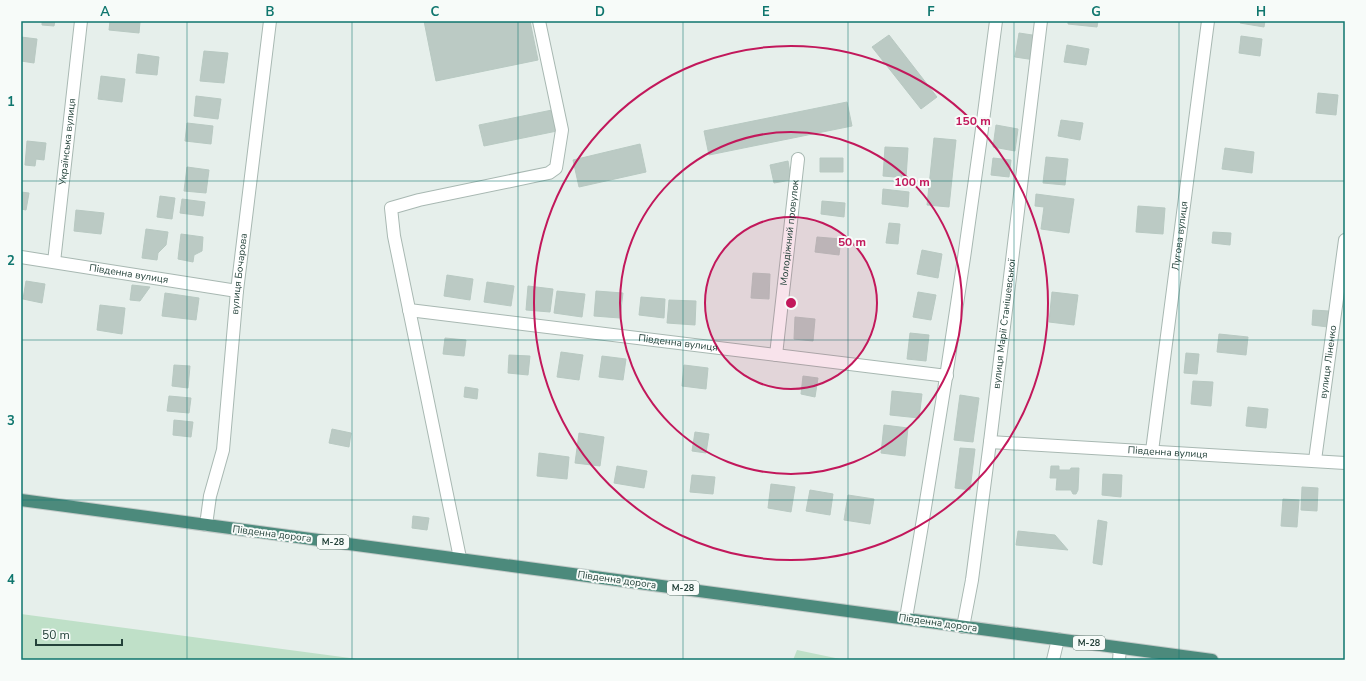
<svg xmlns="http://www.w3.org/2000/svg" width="1366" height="681" font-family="'Nunito Sans',sans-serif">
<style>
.green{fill:#bfe0c8}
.building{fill:#bbcac4;stroke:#b8c9c2}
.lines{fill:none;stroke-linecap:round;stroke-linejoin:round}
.minor-casing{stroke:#a8b8b2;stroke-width:14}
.trunk-casing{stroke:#c2cac8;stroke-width:14}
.minor{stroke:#fff;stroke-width:12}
.trunk{stroke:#4c8a7c;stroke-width:12}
.grid{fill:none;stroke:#0f766e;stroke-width:1;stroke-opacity:0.55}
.ring{fill:none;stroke:#c2185b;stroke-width:2}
.labels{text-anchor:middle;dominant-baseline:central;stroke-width:4;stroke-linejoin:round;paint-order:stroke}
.shield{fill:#f7fbf9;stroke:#637a73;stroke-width:1}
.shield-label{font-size:9px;font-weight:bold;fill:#24423a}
.street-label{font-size:10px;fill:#24423a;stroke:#f7fbf9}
.centre{fill:#c2185b;stroke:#f7fbf9;stroke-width:2}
.ring-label{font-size:12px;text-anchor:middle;font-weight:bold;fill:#c2185b;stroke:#f7fbf9;stroke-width:4;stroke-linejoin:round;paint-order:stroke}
.neatline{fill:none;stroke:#0f766e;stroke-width:1.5}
.grid-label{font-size:13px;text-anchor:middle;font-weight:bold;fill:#0f766e}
</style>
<rect width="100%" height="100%" fill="#e6efeb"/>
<path class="green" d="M21,614L365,660H21Z
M797,650L845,660H793Z"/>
<path class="building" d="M42,21H55L54,26L42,25Z
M110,21H136L140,22L139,33L109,30Z
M424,21H530L538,60L436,81Z
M1068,21H1098L1097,27L1068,24Z
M1241,21H1265L1264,27L1240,23Z
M1019,33L1039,36L1035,60L1015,57Z
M889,35L937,97L921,109L872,47Z
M1241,36L1262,39L1260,56L1239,53Z
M21,37L37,39L34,63L21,61Z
M1067,45L1089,49L1086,65L1064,62Z
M204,51L228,53L224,83L200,81Z
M138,54L159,57L157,75L136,73Z
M101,76L125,79L122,102L98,99Z
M1318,93L1338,95L1336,115L1316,113Z
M196,96L221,99L218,119L194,116Z
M847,102L852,126L709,155L704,131Z
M552,110L557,131L484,146L479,125Z
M1061,120L1083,123L1080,140L1058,136Z
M187,123L213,126L211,144L185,141Z
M996,125L1018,129L1015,151L993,147Z
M934,138L956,140L949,207L927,205Z
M27,141L46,143L44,160L36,159L35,166L25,165Z
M640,144L646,172L579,187L573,160Z
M885,147L908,148L906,178L883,176Z
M1225,148L1254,152L1252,173L1222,169Z
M1046,157L1068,159L1065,185L1043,183Z
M820,158H843V172H820Z
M993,158L1011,160L1009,177L991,175Z
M788,161L791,180L774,183L770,165Z
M187,167L209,170L206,193L184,191Z
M883,189L909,192L908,207L882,204Z
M21,192L29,193L26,210L21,209Z
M1036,194L1074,199L1069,233L1041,229L1044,207L1035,206Z
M160,196L175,198L172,219L157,217Z
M182,199L205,202L203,216L180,213Z
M822,201L845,203L844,217L821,214Z
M1138,206L1165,208L1163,234L1136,232Z
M76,210L104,213L101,234L74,231Z
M889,223L900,224L898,244L886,243Z
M146,229L168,232L166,245L158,253L157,260L142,258Z
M1213,232L1231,233L1230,245L1212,243Z
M181,234L203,237L202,251L194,255L193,262L178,259Z
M817,237L841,239L839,255L815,252Z
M922,250L942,254L938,278L917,274Z
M753,273L770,274L769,299L751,298Z
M447,275L473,279L470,300L444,296Z
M26,281L45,284L42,303L23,299Z
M487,282L514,286L511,306L484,302Z
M132,285L150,287L140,301L130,300Z
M528,286L553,289L550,312L526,310Z
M557,291L585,294L582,317L554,313Z
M596,291L623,293L620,318L594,316Z
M918,292L936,295L931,320L913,317Z
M1052,292L1078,295L1074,325L1049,322Z
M165,293L199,298L196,320L162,316Z
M641,297L665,299L664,318L639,315Z
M669,300L696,301L695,325L667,323Z
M100,305L125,308L122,334L97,330Z
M1313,310L1329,311L1328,327L1312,325Z
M795,317L815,319L813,341L794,339Z
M910,333L929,335L926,361L907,359Z
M1219,334L1248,337L1246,355L1217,352Z
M445,338L466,340L464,356L443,354Z
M561,352L583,355L579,380L557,377Z
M1186,353L1199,354L1197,374L1184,373Z
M509,355L530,356L528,375L508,373Z
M602,356L626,359L623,380L599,377Z
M174,365L190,366L188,388L172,386Z
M684,365L708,368L706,389L682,386Z
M803,376L818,378L815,397L801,394Z
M1193,381L1213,382L1211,406L1191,404Z
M465,387L478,389L477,399L464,397Z
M892,391L922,394L919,418L890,415Z
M960,395L979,398L973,442L954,440Z
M169,396L191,398L189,413L167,411Z
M1248,407L1268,409L1266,428L1246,426Z
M174,420L193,422L191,437L173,435Z
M884,425L908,428L905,456L881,453Z
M332,429L351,433L349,447L329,443Z
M695,432L709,434L706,453L692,451Z
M579,433L604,437L600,466L575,463Z
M960,448L975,449L970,490L955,488Z
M539,453L569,457L567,479L537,476Z
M617,466L647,471L644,488L614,483Z
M1051,466H1059V470H1070L1071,468H1079L1078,490L1076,494H1073L1071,490H1056L1057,478H1050Z
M1103,474L1122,475L1121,497L1102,495Z
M692,475L715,477L713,494L690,492Z
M771,484L795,487L791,512L768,508Z
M1302,487L1318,488L1317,511L1301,510Z
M810,490L833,494L830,515L806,511Z
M848,495L874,499L870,524L844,520Z
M1283,499L1299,500L1297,527L1281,526Z
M413,516L429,518L427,530L412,528Z
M1098,520L1107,522L1102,565L1093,563Z
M1018,531L1055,535L1068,550L1016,545Z"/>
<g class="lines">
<g class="minor-casing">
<g id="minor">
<path id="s1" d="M21,257L237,291"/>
<path id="s2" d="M54,262L81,21"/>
<path id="s3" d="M409,310L947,376"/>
<path id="s4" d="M776,355L798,159"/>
<path id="s5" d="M990,442L1345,463"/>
<path id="s6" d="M1152,451L1208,21"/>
<path id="s7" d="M1315,460L1345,240"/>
<path id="s8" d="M206,525L210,496L223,450L237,291L270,21"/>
<path d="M460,558L394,236L391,208L419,200L549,173L556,168L562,130L539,21"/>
<path d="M906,618C941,420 971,221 996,21"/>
<path id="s9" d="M963,627L972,580L990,442L1041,21"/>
<path d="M1053,660L1058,639"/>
<path d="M1119,660L1120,648"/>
</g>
</g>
<g class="trunk-casing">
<path id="trunk" d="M21,500L1212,660"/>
</g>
<use href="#minor" class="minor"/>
<use href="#trunk" class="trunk"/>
</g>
<path class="grid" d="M187,21V660M352,21V660M518,21V660M683,21V660M848,21V660M1014,21V660M1179,21V660M21,181H1345M21,340H1345M21,500H1345"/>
<circle cx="791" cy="303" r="86" fill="#c2185b" fill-opacity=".12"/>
<g class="ring">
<circle cx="791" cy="303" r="86"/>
<circle cx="791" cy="303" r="171"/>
<circle cx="791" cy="303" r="257"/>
</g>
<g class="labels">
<g class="shield">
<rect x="317" y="535" width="32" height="14" rx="3"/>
<rect x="667" y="581" width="32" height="14" rx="3"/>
<rect x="1073" y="636" width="32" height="14" rx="3"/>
</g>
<g class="shield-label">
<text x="333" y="542">М-28</text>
<text x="683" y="588">М-28</text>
<text x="1089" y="643">М-28</text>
</g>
<g class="street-label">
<text stroke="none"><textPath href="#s2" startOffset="121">Українська вулиця</textPath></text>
<text stroke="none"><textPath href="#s4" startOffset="123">Молодіжний провулок</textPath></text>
<text stroke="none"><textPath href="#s6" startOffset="217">Лугова вулиця</textPath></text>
<text stroke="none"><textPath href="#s1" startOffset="109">Південна вулиця</textPath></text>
<text stroke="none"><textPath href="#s8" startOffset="254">вулиця Бочарова</textPath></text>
<text stroke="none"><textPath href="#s9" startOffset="306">вулиця Марії Станішевської</textPath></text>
<text stroke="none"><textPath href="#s3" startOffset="271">Південна вулиця</textPath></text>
<text stroke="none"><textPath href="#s7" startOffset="99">вулиця Ліненко</textPath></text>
<text stroke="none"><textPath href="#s5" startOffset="178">Південна вулиця</textPath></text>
<text transform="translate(272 534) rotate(7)">Південна дорога</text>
<text transform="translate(617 580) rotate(8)">Південна дорога</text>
<text transform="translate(938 623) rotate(8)">Південна дорога</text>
</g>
</g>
<circle cx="791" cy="303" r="6" class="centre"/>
<g class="ring-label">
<text x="973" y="125">150 m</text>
<text x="912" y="186">100 m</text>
<text x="852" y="246">50 m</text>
</g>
<rect width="1366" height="681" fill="none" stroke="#f7fbf9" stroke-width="44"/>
<path d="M36 639v6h86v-6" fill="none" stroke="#24423a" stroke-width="2"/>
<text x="42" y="639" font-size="12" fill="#24423a" stroke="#f7fbf9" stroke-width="3" paint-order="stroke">50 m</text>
<rect x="22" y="22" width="1322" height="637" class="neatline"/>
<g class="grid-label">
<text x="105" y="16">A</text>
<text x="270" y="16">B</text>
<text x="435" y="16">C</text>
<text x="600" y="16">D</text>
<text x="766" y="16">E</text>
<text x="931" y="16">F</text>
<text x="1096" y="16">G</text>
<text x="1261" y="16">H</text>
<text x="11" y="106">1</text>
<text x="11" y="265">2</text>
<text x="11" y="425">3</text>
<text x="11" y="584">4</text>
</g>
</svg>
